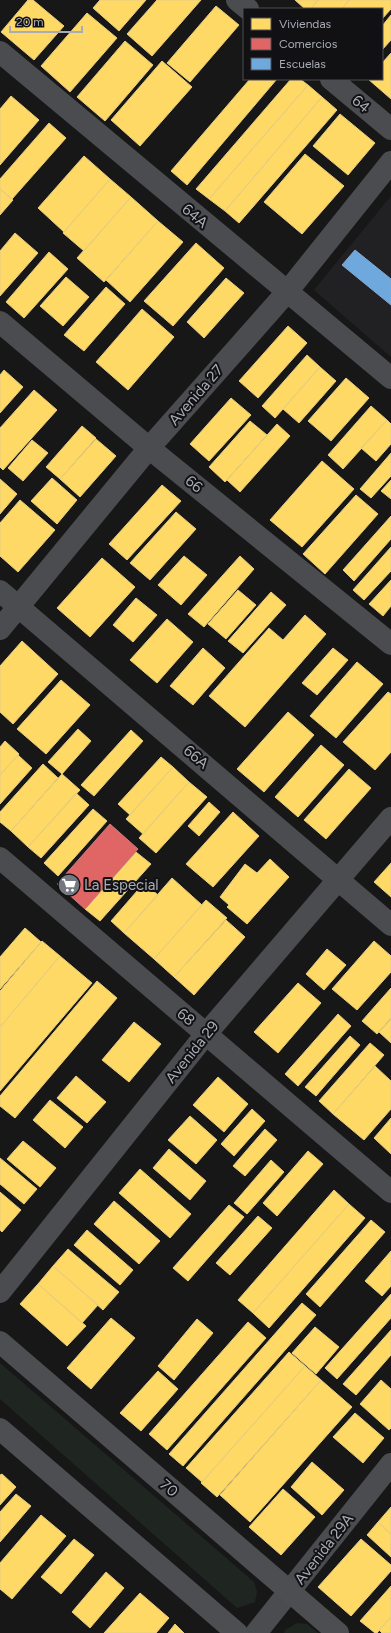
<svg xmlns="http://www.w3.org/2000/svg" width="391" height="1633" font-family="Figtree,sans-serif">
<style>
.built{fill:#212123}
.green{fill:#1f2621}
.homes{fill:#ffd966;stroke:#e5cc7e}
.shops{fill:#e06666;stroke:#d07b7e}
.schools{fill:#6fa8dc;stroke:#80a9d1}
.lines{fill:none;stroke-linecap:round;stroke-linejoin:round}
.minor{stroke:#4b4c50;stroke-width:22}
.major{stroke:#4d4e52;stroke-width:22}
.labels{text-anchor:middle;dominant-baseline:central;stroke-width:4;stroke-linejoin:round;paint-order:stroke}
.street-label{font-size:15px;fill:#a9acb7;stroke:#111113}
.poi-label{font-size:15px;fill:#a9acb7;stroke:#111113;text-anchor:start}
</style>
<rect width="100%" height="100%" fill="#171717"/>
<path class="built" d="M391,196V357L314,290Z"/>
<path class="green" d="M0,1363L254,1582L257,1592L255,1602L237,1608L0,1399Z
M297,1623L307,1624L318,1633H284L285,1630Z"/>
<path class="homes" d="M28,0H33L64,26L34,60L1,32Z
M100,0H146L119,31L93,8Z
M157,0H201L152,56L127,34Z
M295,0H318L311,9H305Z
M318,0H349L342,9H311Z
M349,0H391V9L382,19V9H342Z
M216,6L239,25L190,82L167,63Z
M87,13L117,38L70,92L41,66Z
M391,15V40L382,50V26Z
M125,41L153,65L105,121L77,97Z
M391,53V99L368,79H382V63Z
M162,61L192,87L140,146L111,120Z
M250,79H277L187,185L171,171Z
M291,79H300L308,85L209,199L196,189Z
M308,85L322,97L225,211L209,199Z
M11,96L39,120L0,165V109Z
M322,97L337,110L239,223L225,211Z
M340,114L375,143L348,175L313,146Z
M49,123L66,138L12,199L0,189V179Z
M305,154L344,186L302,234L264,202Z
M84,156L110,179L64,232L38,208Z
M110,179L131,197L84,251L63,233Z
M0,189L13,200L0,215Z
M131,197L158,221L104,282L77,258Z
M158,221L183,242L130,302L106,280Z
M15,233L38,253L0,296V251Z
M196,243L224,268L173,326L144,301Z
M49,252L68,269L24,318L6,302Z
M66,277L89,297L63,326L40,306Z
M226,278L244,293L204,338L187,322Z
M106,287L125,304L84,351L64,335Z
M142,309L174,337L128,390L96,362Z
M288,326L307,343L258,398L239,381Z
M307,355L320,367L275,418L262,406Z
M320,367L336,381L299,423L283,409Z
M4,370L23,387L0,413V375Z
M346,378L369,398L331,441L308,421Z
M34,390L57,410L3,470L0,467V428Z
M231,398L251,415L209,461L190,444Z
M371,406L387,420L343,469L328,455Z
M387,420L391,424V444L376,461L361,448Z
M250,421L267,435L225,482L209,467Z
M277,424L290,436L240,492L227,480Z
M82,426L96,438L60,479L46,467Z
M96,439L116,456L80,497L60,479Z
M32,440L48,453L23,481L8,468Z
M391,453V476L371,498L360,489Z
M322,461L354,489L302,547L270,520Z
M52,478L77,500L57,524L31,501Z
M0,479L17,494L0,514Z
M391,480V499L381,491Z
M162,485L181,501L127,560L109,544Z
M356,495L378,514L325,574L303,554Z
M20,500L55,530L18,572L0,556V523Z
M176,512L196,529L150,580L130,563Z
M391,516V539L354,581L343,570Z
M391,547V571L364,600L353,590Z
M184,556L207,575L181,605L158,585Z
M240,556L254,569L204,627L188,614Z
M102,558L135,587L90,637L57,608Z
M391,580V606L383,616L369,604Z
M238,590L256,605L226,639L208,624Z
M271,592L286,605L243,653L228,641Z
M136,598L157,615L133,642L113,625Z
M305,615L326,634L245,727L209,696L269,628L283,640Z
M167,619L193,642L157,683L130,660Z
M22,641L58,674L13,724L0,712V666Z
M203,648L225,668L193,705L170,686Z
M333,648L348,660L317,695L302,683Z
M357,662L383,684L336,738L310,716Z
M61,680L90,705L46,754L17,729Z
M388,692L391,694V752L375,770L343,742Z
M288,712L314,735L264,792L237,769Z
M78,729L91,741L62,774L48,762Z
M131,730L143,741L94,796L81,785Z
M5,741L19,754L0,775V747Z
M321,745L344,765L298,817L275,797Z
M18,755L32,768L0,804V775Z
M161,757L173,767L130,815L118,804Z
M43,764L58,778L11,831L0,822V812Z
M173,767L189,782L143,834L126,819Z
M349,769L371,788L326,839L304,820Z
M62,774L80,790L28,847L11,831Z
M189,782L207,797L156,853L139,838Z
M76,793L89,805L41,858L28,847Z
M209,802L220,812L199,836L188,826Z
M93,809L107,821L58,876L44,863Z
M233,812L259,836L213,887L186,864Z
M136,852L151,864L100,921L85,909Z
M270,859L289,877L247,924L227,907L229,905L220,897L245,864L257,873Z
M391,863V897L374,882Z
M172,878L202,905L154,959L124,933Z
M144,883L158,895L124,933L111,921Z
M206,900L227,918L174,977L154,959Z
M226,920L245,937L194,995L174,977Z
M25,928L41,942L0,989V957Z
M42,941L60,956L0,1027V991Z
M374,941L391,956V972L357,1010L332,989Z
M327,949L346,965L324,990L306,974Z
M60,956L92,983L0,1091V1027Z
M97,981L117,998L15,1118L0,1106V1096Z
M298,983L321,1003L278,1053L254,1032Z
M391,988V1018L377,1034L362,1021Z
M338,1014L351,1026L298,1086L285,1074Z
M391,1019V1043L379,1032Z
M134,1022L161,1044L129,1082L102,1060Z
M350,1036L360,1045L316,1096L305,1087Z
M370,1043L384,1055L333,1114L319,1101Z
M375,1066L391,1081V1109L364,1140L333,1114Z
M76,1076L106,1102L87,1123L57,1098Z
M218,1077L248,1104L224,1132L193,1105Z
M50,1100L83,1127L65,1148L33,1120Z
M252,1109L265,1121L234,1156L221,1144Z
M190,1116L217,1140L196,1164L168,1140Z
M391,1118V1154L374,1138Z
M265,1129L277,1140L245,1176L233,1166Z
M23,1141L56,1168L40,1187L7,1159Z
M169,1149L206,1181L190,1200L153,1168Z
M308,1151L323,1164L277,1216L263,1203Z
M0,1158L37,1189L24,1204L0,1184Z
M271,1160L284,1172L247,1214L234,1203Z
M140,1169L191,1214L170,1238L119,1193Z
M334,1190L349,1204L253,1313L238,1300Z
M0,1192L21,1210L2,1232L0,1230Z
M114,1201L160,1241L139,1264L94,1224Z
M349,1204L365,1218L269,1328L253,1313Z
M229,1205L244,1217L188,1281L173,1268Z
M258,1216L272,1228L230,1275L216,1263Z
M371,1220L385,1232L320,1307L306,1294Z
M87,1230L133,1270L120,1285L74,1245Z
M68,1249L119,1292L103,1310L53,1266Z
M391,1251V1286L382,1296L365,1281Z
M53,1266L98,1305L82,1323L38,1284Z
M38,1284L86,1326L67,1346L20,1304Z
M391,1294V1318L337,1379L325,1368Z
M302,1303L316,1315L183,1466L169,1454Z
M111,1318L135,1338L91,1389L67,1368Z
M197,1319L213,1333L174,1380L158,1366Z
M248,1322L266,1338L167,1450L149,1434Z
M315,1327L339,1347L316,1374L292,1353Z
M391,1330V1355L356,1395L343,1384Z
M289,1352L305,1366L202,1482L186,1468Z
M305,1366L321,1380L217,1497L201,1483Z
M158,1371L178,1389L141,1431L120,1413Z
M321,1380L352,1407L250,1522L220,1495Z
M381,1380L391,1389V1428L389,1430L360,1404Z
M355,1413L384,1438L363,1463L333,1437Z
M312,1462L344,1490L322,1515L291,1487Z
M2,1474L16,1487L0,1505V1475Z
M283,1489L315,1517L281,1555L249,1527Z
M16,1494L31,1506L0,1542V1512Z
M391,1507V1534L378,1522Z
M41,1515L66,1536L12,1599L0,1589V1563Z
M378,1522L391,1534V1557L367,1535Z
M74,1539L94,1555L61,1594L41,1577Z
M361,1539L391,1565V1571L351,1616L318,1587Z
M106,1572L124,1588L90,1628L72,1612Z
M391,1586V1617L377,1633H375L360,1621Z
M140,1593L169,1618L156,1633H104Z
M391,1617V1633H382L379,1630Z
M175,1624L184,1633H168Z"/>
<path class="shops" d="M110,824L138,849L85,909L57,884Z"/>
<path class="schools" d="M355,250L391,279V305L342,265Z"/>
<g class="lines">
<path class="minor" d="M237,0L248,9
M0,52L391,378
M331,79L391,129
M0,322L149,448L391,644
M0,591L391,925
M0,629L149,448L287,292L391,162
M0,858L391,1192
M0,1292L206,1034L391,818
M256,1633L391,1464"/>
<path class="major" d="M0,1342L338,1633
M0,1429L237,1633"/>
</g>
<defs>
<g id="supermarket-disc" transform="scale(1.15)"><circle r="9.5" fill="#76787f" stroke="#111113"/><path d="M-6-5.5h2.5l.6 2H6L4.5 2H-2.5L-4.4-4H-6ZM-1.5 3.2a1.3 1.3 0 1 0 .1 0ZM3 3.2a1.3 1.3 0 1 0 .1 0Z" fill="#fff"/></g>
</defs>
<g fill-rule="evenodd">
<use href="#supermarket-disc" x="69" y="885"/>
</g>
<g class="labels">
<g class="street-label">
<text transform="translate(361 104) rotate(40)">64</text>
<text transform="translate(195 216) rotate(40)">64A</text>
<text transform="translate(196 395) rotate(-49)">Avenida 27</text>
<text transform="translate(194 484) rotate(39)">66</text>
<text transform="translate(196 757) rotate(40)">66A</text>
<text transform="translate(186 1017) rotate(40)">68</text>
<text transform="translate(192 1052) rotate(-51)">Avenida 29</text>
<text transform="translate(169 1488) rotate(41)">70</text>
<text transform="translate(324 1549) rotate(-52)">Avenida 29A</text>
</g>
<g class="poi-label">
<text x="84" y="885">La Especial</text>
</g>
</g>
<rect x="243" y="8" width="140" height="72" fill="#111113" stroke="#4e4f55"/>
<rect x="251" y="18" width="20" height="12" fill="#ffd966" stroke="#4e4f55"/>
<text x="279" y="28" font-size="12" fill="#a9acb7">Viviendas</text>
<rect x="251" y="38" width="20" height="12" fill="#e06666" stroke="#4e4f55"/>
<text x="279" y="48" font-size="12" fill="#a9acb7">Comercios</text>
<rect x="251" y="58" width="20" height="12" fill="#6fa8dc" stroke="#4e4f55"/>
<text x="279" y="68" font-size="12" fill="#a9acb7">Escuelas</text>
<path d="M10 26v6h72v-6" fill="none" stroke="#a9acb7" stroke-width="2"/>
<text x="16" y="26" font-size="12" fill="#a9acb7" stroke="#111113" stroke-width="3" paint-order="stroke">20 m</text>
</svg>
